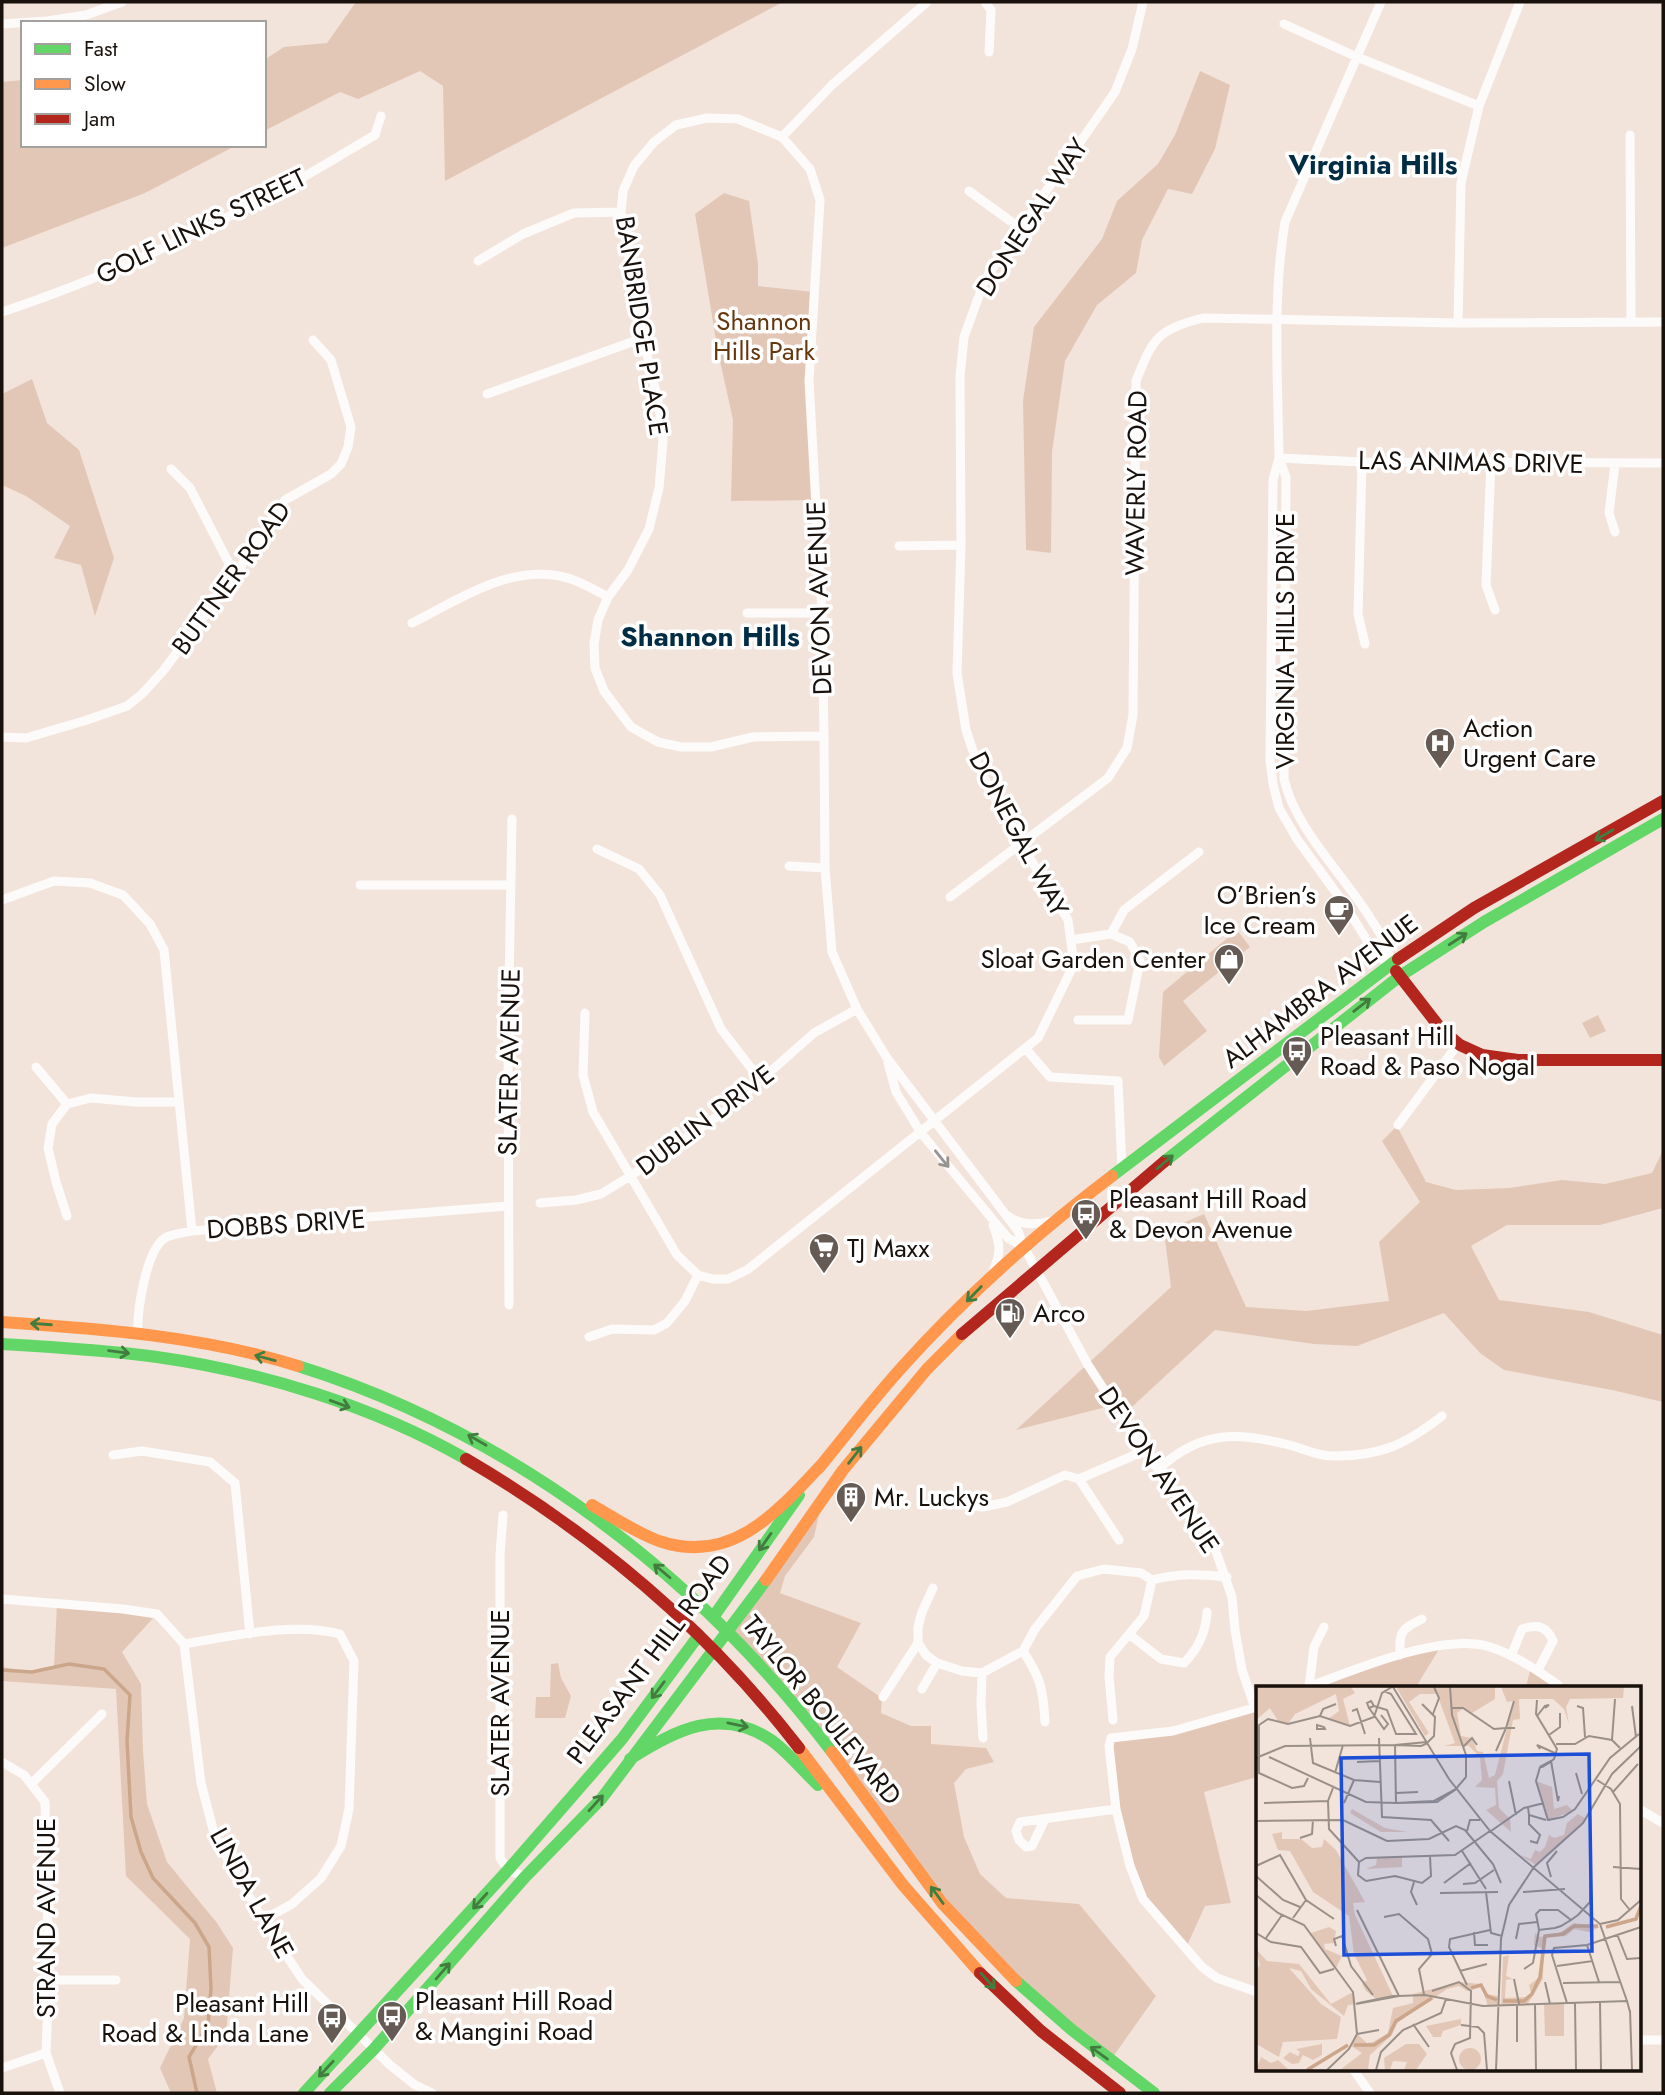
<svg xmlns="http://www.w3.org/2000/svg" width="1665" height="2095" font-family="Jost,sans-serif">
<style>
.green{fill:#e3c7b6}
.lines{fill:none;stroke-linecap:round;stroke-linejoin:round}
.stream{stroke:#cca68b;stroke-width:3.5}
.street{stroke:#fdfbfa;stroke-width:9}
.fast{stroke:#63d668;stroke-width:12}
.slow{stroke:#ff974d;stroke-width:12}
.jam{stroke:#b3261e;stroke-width:12}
.oneway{stroke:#427d3f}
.oneway2{stroke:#96928f}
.labels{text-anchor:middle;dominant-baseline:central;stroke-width:7;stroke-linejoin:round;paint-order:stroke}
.street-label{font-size:26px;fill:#19110c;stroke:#fff}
.park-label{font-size:26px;fill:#66360d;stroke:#fff}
.poi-label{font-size:26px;fill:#19110c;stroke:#fff;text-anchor:start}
.neighbourhood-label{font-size:28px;font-weight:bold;fill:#002d43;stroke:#fff}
.inset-river{fill:none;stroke:#cca68b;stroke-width:3.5}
.inset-road{fill:none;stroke:#9b9088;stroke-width:2}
.view{fill:#1d4ed8;fill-opacity:0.15;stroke:#1d4ed8;stroke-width:3.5}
.inset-edge{fill:none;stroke:#19110c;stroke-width:3.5}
</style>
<rect width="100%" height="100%" fill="#f2e4db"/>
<path class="green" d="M356,2H783L445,181L443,86L420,71L358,99L340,92L264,131V60L284,47L327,43Z
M1200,71L1230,85L1215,149L1192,194L1168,189L1142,240L1136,273L1097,305L1065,361L1052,452L1051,553L1026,550L1023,401L1034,327L1102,239L1117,201L1158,164L1175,135Z
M23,80V145H237L145,193L2,248V82Z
M724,193L749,201L758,264V286L814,292L809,381L816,500L731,501L733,420L718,352L695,214Z
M32,379L47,423L79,450L114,558L95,616L81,565L54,558L70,526L26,496L2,485V394Z
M1237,930L1250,947L1183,1001L1207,1031L1164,1066L1159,1057L1163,992Z
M1598,1015L1606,1031L1590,1038L1582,1023Z
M1397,1126L1426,1182L1456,1190L1509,1188L1562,1180L1605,1184L1652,1173L1663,1150V1208L1600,1225H1507L1471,1246L1499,1300L1589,1312L1663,1335V1402L1612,1390L1504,1370L1480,1353L1444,1313L1357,1346L1314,1344L1215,1330L1121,1417L1114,1405L1016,1430L1171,1287L1164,1231L1204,1214L1246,1307L1306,1311L1389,1301L1379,1242L1420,1202L1382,1141Z
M822,1501L814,1537L785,1576L780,1593L861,1623L837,1667L882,1698L881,1713L911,1726H931V1744L986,1748L994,1762L966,1769L954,1783L964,1837L980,1874L1006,1898L1079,1904L1156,1996L1110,2061L1009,1976L728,1629Z
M57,1603L157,1614L122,1652L141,1684L143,1751L147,1804L167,1862L217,1923L233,1948L226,2035L208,2059L217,2093H171L160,2068L184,2018L190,1939L126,1876L116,1689L2,1681V1667L32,1672L54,1667Z
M1441,1646L1416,1687H1308Z
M558,1663L561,1678L571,1696L565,1718H535L536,1697H550L551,1664Z
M1531,1667L1558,1687H1526Z
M1257,1707V1777L1204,1792L1231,1903L1205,1906L1185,1950L1143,1899L1116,1809L1111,1738L1173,1731Z"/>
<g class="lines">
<path class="stream" d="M2,1670L32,1672L69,1664L104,1669L130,1695L127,1741L131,1817L141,1852L153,1878L195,1923L209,1947L211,1988L208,2025L189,2057L197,2093"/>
<path class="street" d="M985,2L991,10L989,52
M1381,2L1285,222C1272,299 1278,380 1279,458L1362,462L1663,463
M2,24L47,21L86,15L122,2
M1284,24L1357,57L1479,106
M1630,135L1631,321
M782,137L832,85L927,2
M969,191L1020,228
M478,261L523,234L574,213L621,212
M2,312C99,280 192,237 282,189C314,172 344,153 375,135L381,116
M1458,323L1461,183L1479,106L1520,2
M487,394L643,338
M1279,458L1286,477L1284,779C1295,828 1342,873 1369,916C1380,934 1388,942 1390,964L1376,955L1345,905L1297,839L1279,808L1273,784L1270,760L1273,480Z
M1491,461L1486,585L1495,610
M1362,462L1358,614L1365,644
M1615,464L1609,513L1615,532
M171,469L190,488L235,575
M899,546L961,545
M747,613H822
M412,623C456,601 502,569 553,575C573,577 591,588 608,597
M824,736L753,737L711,747H681L658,742L631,727L604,691L595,668L594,644L598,620L608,597L628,570L649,529L659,488L663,441L658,400L643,338L621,212L623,191L634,166L654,142L676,125L707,118L738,119L782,137L810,169L820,200L809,381L822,613L824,736L825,868L832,952L857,1009L887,1058L1018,1231L1024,1247L1088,1365L1144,1451L1212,1540L1232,1597L1235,1630L1242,1670L1255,1708
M2,737L26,738L87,720L127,706L142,694L163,671L235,575L285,500L331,474L341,464L348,447L351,427L331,360L313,340
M597,849L639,869L660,895L721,1029L761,1081
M789,866L825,868
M360,885H510
M950,897L1108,778L1127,748L1133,715L1136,381C1153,338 1157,330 1203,318L1458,323L1663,322
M2,900L54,881L90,883L123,895L150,924L164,950L192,1231
M1071,940L1111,934L1124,910L1199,852
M585,1013L583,1075L593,1112L677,1255L698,1275L713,1279H728L747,1270L1038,1038L1074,964L1068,920L1004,816L978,766L966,730L957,673L961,545L960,376L964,337L985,279L1115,92L1132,49L1143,2
M1078,1020H1128L1140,961L1130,942L1111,934
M1026,1049L1050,1077L1118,1081L1122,1169
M888,1063L896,1092L921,1133L1008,1238L1024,1247
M36,1067L67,1104
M1398,1125L1458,1044
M540,1203L576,1200L601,1194L632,1175L728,1109L814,1033L857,1009
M67,1216L56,1182L48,1148L52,1124L67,1104L91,1098L136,1102H178
M1008,1216C1021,1226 1036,1225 1051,1221
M992,1274C1001,1254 1001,1245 993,1225
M509,1305L508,1040L512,819
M138,1332C137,1311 146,1250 165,1238C172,1234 184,1233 192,1231L508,1206
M589,1337L612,1329L654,1330L667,1323L685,1301L698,1275
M113,1455L142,1451L210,1462L235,1483L250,1634
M1159,1469C1201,1429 1240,1432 1293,1446C1306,1450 1322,1457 1335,1456C1382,1456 1406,1444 1442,1416
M955,1504L983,1507L1007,1502L1065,1475L1079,1479
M503,1515L500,1555V1858L508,1870L525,1877
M1119,1540L1079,1479L1144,1451
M933,1588L922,1612L918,1627V1643L926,1655L937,1663L962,1671L982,1673L1023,1651L1035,1629L1077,1576L1104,1569L1141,1573L1152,1580
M2,1599L123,1609L157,1614L184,1644
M1130,1635L1161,1659L1184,1663C1198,1649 1206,1632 1207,1612
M1023,1651C1041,1679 1043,1688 1045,1722
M1400,1655C1399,1632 1401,1629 1422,1619
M1511,1656L1522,1629C1537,1624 1547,1626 1553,1641L1538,1670
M982,1673L981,1704L983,1738
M1308,1687C1354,1670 1427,1639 1476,1644C1503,1647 1536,1669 1558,1685
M1309,1687L1314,1647L1324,1627
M922,1689L937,1663
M883,1697L918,1643
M1257,1707L1173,1731L1111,1738L1109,1746L1116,1809L1130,1866L1143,1899L1202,1967L1217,1978L1257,1992
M1113,1720L1109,1676L1110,1657L1144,1616L1152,1580C1178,1573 1200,1574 1227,1577
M2,1762L24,1775L45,1802L49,1980L46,2053L60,2093
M31,1784L102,1714
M1639,1809L1663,1823
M1045,1819L1032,1846L1026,1847L1019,1840L1016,1831L1020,1822L1116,1809
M263,1920L292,1904L321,1878L341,1846L349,1809L354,1661L340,1634C292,1622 233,1636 184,1644L201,1783L215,1837L263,1920L302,1979L390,2065L415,2085L432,2093
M49,1980H116
M1639,2040H1663
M2,2068L46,2053
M1353,2069L1370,2093"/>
<path class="fast" d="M1165,1161L1400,976L1484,922L1663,819
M1112,1176L1398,959
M2,1344C54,1347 106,1350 157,1357C263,1372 373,1406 466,1459
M298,1366C512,1433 698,1575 832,1752
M714,1616L799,1495
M630,1759C675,1730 721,1706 771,1740C788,1752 802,1770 818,1785
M1016,1981L1072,2030L1154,2093
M304,2093L508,1870L622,1739L699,1635
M330,2093L374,2049L525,1877L602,1798L766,1580"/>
<path class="slow" d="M2,1322C102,1329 202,1336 298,1366
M818,1469C846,1435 873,1399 903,1366C966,1296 1037,1233 1112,1176
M592,1505C614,1518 635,1532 659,1541C732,1566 778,1511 823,1463
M766,1580L843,1470L927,1369L962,1334
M799,1748L903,1885L980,1973
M832,1752L942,1903L1016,1981"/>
<path class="jam" d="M1398,959L1474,908L1663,801
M1396,971L1441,1029L1460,1045L1482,1055L1518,1060H1663
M962,1334L1165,1161
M466,1459C594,1534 709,1631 799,1748
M980,1973L1041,2031L1120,2093"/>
</g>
<defs><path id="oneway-shaft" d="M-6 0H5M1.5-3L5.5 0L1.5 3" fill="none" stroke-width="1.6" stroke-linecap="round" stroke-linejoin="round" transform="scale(1.75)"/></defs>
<g class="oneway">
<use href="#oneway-shaft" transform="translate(1604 835) rotate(150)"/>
<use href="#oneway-shaft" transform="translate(1458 939) rotate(-33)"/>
<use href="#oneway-shaft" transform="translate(1362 1005) rotate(-38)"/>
<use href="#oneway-shaft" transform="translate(1165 1162) rotate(-40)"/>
<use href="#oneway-shaft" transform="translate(974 1294) rotate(134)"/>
<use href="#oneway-shaft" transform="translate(41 1324) rotate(-176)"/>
<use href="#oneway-shaft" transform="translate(119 1352) rotate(7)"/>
<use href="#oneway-shaft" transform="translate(265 1358) rotate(-165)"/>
<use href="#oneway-shaft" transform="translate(340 1404) rotate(20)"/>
<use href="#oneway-shaft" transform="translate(477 1440) rotate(-150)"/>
<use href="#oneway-shaft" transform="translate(855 1455) rotate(-52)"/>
<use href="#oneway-shaft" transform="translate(765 1542) rotate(125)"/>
<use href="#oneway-shaft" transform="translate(662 1571) rotate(-140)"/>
<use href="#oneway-shaft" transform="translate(658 1690) rotate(127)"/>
<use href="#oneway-shaft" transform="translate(738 1725) rotate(12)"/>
<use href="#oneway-shaft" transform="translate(596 1803) rotate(-48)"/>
<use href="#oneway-shaft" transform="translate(937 1895) rotate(-126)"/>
<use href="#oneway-shaft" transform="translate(480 1901) rotate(132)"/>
<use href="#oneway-shaft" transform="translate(443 1971) rotate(-49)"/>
<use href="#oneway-shaft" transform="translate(988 1981) rotate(48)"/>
<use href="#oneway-shaft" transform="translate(1099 2053) rotate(-144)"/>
<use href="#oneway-shaft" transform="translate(326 2069) rotate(133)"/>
</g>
<use class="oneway2" href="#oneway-shaft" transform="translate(942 1159) rotate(51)"/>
<defs>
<g id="hospital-pin" transform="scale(1.575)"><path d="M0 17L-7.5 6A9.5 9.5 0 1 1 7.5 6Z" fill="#655b54" stroke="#fff"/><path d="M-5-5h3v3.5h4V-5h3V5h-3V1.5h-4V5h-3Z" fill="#fff"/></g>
<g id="cafe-pin" transform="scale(1.575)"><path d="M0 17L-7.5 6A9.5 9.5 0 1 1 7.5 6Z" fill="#655b54" stroke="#fff"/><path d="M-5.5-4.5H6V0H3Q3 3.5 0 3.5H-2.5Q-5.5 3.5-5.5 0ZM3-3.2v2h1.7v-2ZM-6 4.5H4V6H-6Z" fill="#fff"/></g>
<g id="shop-pin" transform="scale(1.575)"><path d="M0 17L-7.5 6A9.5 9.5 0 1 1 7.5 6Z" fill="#655b54" stroke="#fff"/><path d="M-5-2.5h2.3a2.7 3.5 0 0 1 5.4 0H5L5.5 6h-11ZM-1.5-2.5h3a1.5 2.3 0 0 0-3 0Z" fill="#fff"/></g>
<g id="bus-pin" transform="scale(1.575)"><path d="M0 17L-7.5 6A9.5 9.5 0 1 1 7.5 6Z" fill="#655b54" stroke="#fff"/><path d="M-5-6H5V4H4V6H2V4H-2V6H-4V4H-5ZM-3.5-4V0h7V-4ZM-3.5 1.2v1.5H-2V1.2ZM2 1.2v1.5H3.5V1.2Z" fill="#fff"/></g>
<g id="supermarket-pin" transform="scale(1.575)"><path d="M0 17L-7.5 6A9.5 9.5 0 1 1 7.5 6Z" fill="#655b54" stroke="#fff"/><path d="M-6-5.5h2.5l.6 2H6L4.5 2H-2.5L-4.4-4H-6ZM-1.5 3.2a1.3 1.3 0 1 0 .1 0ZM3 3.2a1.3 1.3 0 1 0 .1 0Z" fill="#fff"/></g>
<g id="fuel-pin" transform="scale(1.575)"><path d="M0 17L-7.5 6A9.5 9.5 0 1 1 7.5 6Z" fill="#655b54" stroke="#fff"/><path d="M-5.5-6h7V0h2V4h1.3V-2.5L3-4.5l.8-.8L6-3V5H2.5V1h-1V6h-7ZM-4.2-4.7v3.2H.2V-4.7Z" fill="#fff"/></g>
<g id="building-pin" transform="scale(1.575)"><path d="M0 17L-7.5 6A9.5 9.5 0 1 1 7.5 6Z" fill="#655b54" stroke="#fff"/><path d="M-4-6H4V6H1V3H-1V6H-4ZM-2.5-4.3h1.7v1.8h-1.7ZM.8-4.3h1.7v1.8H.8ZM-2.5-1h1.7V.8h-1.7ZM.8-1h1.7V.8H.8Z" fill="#fff"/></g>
</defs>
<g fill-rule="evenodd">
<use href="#hospital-pin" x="1440" y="743"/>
<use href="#cafe-pin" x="1339" y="910"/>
<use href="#shop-pin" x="1229" y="959"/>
<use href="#bus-pin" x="1297" y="1051"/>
<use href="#bus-pin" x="1086" y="1214"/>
<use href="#supermarket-pin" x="824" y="1248"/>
<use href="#fuel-pin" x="1010" y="1313"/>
<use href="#building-pin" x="851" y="1497"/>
<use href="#bus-pin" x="392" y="2016"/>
<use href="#bus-pin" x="332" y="2018"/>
</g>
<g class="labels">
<g class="street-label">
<text transform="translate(1032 217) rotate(-57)">DONEGAL WAY</text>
<text transform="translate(201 226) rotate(-26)">GOLF LINKS STREET</text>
<text transform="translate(642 326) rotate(81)">BANBRIDGE PLACE</text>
<text transform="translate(1471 462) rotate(1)">LAS ANIMAS DRIVE</text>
<text transform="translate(1136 483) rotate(-89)">WAVERLY ROAD</text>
<text transform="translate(231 578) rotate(-54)">BUTTNER ROAD</text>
<text transform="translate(819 598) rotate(-92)">DEVON AVENUE</text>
<text transform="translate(1285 641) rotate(-90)">VIRGINIA HILLS DRIVE</text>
<text transform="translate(1019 834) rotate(62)">DONEGAL WAY</text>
<text transform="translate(1320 991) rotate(-37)">ALHAMBRA AVENUE</text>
<text transform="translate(509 1062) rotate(-89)">SLATER AVENUE</text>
<text transform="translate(705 1120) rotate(-37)">DUBLIN DRIVE</text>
<text transform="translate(286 1224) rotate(-4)">DOBBS DRIVE</text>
<text transform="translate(1159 1470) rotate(56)">DEVON AVENUE</text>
<text transform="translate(649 1659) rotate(-53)">PLEASANT HILL ROAD</text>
<text transform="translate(500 1703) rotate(-90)">SLATER AVENUE</text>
<text transform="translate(822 1710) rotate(51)">TAYLOR BOULEVARD</text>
<text transform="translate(252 1893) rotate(61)">LINDA LANE</text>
<text transform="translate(46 1918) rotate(-90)">STRAND AVENUE</text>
</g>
<g class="park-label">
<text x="764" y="321">Shannon<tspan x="764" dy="30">Hills Park</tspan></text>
</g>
<g class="poi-label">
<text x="1463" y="728">Action<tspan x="1463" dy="30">Urgent Care</tspan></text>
<text x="1316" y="895" text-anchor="end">O’Brien’s<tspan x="1316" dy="30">Ice Cream</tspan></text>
<text x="1206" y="959" text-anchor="end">Sloat Garden Center</text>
<text x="1320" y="1036">Pleasant Hill<tspan x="1320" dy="30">Road &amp; Paso Nogal</tspan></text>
<text x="1109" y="1199">Pleasant Hill Road<tspan x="1109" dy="30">&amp; Devon Avenue</tspan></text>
<text x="847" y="1248">TJ Maxx</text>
<text x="1033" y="1313">Arco</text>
<text x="874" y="1497">Mr. Luckys</text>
<text x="415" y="2001">Pleasant Hill Road<tspan x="415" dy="30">&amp; Mangini Road</tspan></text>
<text x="309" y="2003" text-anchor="end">Pleasant Hill<tspan x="309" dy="30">Road &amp; Linda Lane</tspan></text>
</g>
<g class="neighbourhood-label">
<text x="1373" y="164">Virginia Hills</text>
<text x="710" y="636">Shannon Hills</text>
</g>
</g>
<g transform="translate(1256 1686)">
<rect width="385" height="385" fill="#f2e4db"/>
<path d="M0,1H95L99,7L87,13L94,40L72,33L83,25L80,8L39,28L32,38L22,35L14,22L0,34ZM140,1H239V13L216,27L208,22L201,27L205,50L216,52L221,65L227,66L233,92L239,89L258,15L251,16L245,1H368L367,12L314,13L310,21L313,38L308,23L297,13H263L264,33L257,34L247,88L241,95L243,122L254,133L255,146L230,124L240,119L239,102L219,101L226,94L224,71L213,60H188L199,57L181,8H164L153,16L173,47L169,50ZM280,95L296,101L298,123L311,119L317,125L293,134ZM96,123L129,142L151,146H125L94,127ZM322,128L330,133L280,179L264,169L275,173L279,164L284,166L289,161L293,149L298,152L308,149L311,137ZM26,146V153H45L56,162L66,161L68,153L80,164L109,216L97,217L99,229L137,310L120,313L110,305L106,298L111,294L98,268L93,230L57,206L34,165L22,164L16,148ZM146,171V181L110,183L120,179L121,172ZM318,237L345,241L333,246L318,243L310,250L288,252L287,293L271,319H245L247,271L253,269L250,290L257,293L250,294L249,312L269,311L275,307L273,299L284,291L286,262L278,259L279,247L284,251L302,248ZM73,241L80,245L78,257L68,258L69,263L86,270L79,284L55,247ZM0,263L11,275L43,278L75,318L97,306L100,318L92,319L88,330L55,303L45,285L33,282L65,318L85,331L81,353L27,356L23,371L0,358V283L4,279ZM203,296L226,298L231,308L242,310V319L232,320L225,300L211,305L203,300L191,303L141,337L136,349L114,369L112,384H84L106,367L95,360L101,348L111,357L117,356L132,347L137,322L157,317V308ZM308,317V350H289L288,318ZM205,333V339L187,345L185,351H177L170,340ZM66,358V369L57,374L47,369L43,377L36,378L27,372L34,366L42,370L44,366L40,363ZM150,358H163L171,368L160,384H148L151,376L137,375L134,384H129L128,372ZM203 373a11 11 0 1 1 22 0a11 11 0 1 1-22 0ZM5,371L15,377L22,374L33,384H0Z" fill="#e3c7b6"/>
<path class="inset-river" d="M350,241L380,233L385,220M215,302L225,299L231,310L241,314M247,315H268L276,308L284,291L289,250L307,248L318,240H342M98,359H118L133,349L140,335L176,312M51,384L92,359"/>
<path class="inset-road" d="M137,1L193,93L234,145L344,238L371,315M194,1L196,29L210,69V91L199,104L181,116L140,117L178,115L200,103M281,14L280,28L301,63L298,73L293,77L286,81H284L295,75M115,15L118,20L113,22L111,17ZM166,18L179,31L178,50L170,58L165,60L139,59L171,56M118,20L131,24L140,48H160L135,8L128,5M321,20L327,22L329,51M376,20L380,51M113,22L128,43L132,38L125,29M195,22H207L238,43L250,42L258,15M96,25L101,23L109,48M177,28L183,12L178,1M64,30L67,23L80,18M281,30L289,20L293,19L289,22M61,39L68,41L69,43H61ZM293,49L304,41V27M54,52L57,77L98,94L124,96M123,52L126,131L175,134L193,155M356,54L359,13M300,58H319L333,50L356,54L364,62M207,61L216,52L221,59M284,63L281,59L301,68M240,65L250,42H259M0,72L29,60L139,59L140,117L110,116L13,71M295,75L302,115L303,110M101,76L123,75M284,81L280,95L292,134L307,131L319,123L354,72L383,48M79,87L87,59M320,87L326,108M52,92L48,100L36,102L3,87V39L12,33L32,38L64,30L94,40L118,31L126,7L136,1M341,94L355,103L364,118L365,213L373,223M253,95L260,129M77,102L72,115L73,143L103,176M357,106L382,78M140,107L162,106M8,117L72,115M88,117L98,94M272,121L273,129L290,134M273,129V138L284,149L281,157L274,155M0,135L87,134L131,155L173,153L200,140L209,144L237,178L245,197M211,145L214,134H224M235,145L268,122L288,117M44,152L56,148L57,134M206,165L230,203M103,176L110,172L199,169L234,145M103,176L102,189L110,195L139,190L166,197L175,190L174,170M0,180L24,169L50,214L78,233M357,181L385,183M0,190L27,214L44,221M295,191L291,177L301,165M158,196L155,206L161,219M188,197L215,177M207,198L219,197L238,184M230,206L235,247L246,250M267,206L309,203M184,207L242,206M0,209L22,227L48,239L97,306L101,348L93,363L71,384M101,224L143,310L169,309L227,320L371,315L374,326M128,231L143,228L172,253L176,268L163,283L168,308M37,232L50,214M315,234L302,224H284L280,228L283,244L299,242L305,240L315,234L322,229L334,216L335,149M344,238L362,234L385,214M218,246L219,259H232M0,247L15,256L45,261L64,287L78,283M361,248L371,273L385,272M10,252L26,229M260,253L263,238L281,236M331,259L343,296M80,260L78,253L86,250L95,280L117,309M301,280L337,275M268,283L277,277L283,244M204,285L231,278M258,293L263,318M289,296L294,318M307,297L364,296M211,299L193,261L194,253L234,244M176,305L203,296L215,305L214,352L199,358L195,367L201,384M137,310H143L100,318L103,317ZM344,316L345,384M311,317L296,269L298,262L331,259L385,241M319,317L320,384M261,319V356M279,319L280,384M374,324L376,384M157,338L173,361M205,339L222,341L228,347L231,384M101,348L123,344M120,384L125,366L147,344L185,327L190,313M240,384L245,253L253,219L278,181L327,137L356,88L385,60"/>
<path class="view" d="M333,68L336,265L88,269L85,72Z"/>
<rect width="385" height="385" class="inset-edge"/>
</g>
<rect width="1665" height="2095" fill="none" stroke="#19110c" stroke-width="7"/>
<rect x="21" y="21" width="245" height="126" fill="#ffffff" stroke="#a3a09e" stroke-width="2"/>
<rect x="35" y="44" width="35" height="10" fill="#63d668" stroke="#a3a09e" stroke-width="2"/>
<text x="84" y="56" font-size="21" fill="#19110c">Fast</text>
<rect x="35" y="79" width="35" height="10" fill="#ff974d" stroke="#a3a09e" stroke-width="2"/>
<text x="84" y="91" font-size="21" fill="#19110c">Slow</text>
<rect x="35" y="114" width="35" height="10" fill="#b3261e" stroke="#a3a09e" stroke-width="2"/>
<text x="84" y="126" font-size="21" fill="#19110c">Jam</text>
</svg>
